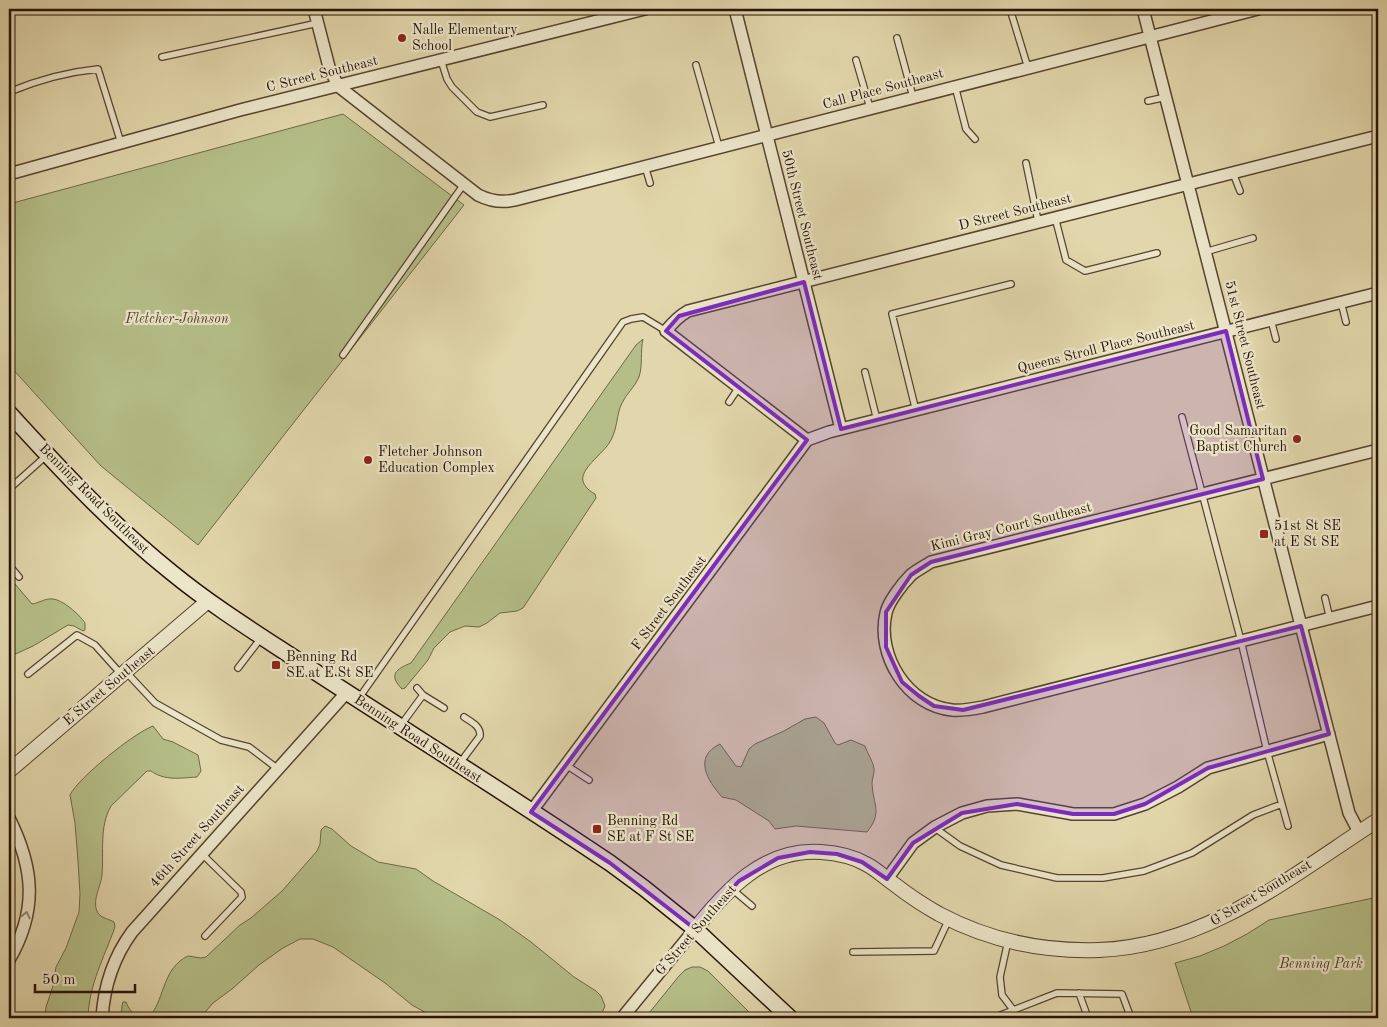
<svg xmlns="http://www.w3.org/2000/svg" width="1387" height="1027" font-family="'Old Standard TT',serif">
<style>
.green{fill:#b5be88;stroke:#6e6848}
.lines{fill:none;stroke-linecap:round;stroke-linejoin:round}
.service-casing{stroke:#564330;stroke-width:8}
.minor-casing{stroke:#564330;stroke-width:14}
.tertiary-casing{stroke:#564330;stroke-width:16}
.secondary-casing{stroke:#271207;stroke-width:18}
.service{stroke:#ece5c9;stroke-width:5.5}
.minor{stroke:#ece5c9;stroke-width:11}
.tertiary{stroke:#ece5c9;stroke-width:14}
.secondary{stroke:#ece5c9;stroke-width:15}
.oneway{stroke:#938672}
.marked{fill:#7b2cbf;fill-opacity:0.2;stroke:#7b2cbf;stroke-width:4;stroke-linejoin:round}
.poi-dot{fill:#8f2418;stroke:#ece5c9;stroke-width:2}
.labels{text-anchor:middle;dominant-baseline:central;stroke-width:4.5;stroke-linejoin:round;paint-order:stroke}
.poi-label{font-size:14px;fill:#271207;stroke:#ece5c9;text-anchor:start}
.street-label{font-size:14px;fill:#271207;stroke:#ece5c9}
.park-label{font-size:14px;font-style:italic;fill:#52462e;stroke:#ece5c9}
</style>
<rect width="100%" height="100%" fill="#e2d7ac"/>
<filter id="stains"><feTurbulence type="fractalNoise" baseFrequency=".004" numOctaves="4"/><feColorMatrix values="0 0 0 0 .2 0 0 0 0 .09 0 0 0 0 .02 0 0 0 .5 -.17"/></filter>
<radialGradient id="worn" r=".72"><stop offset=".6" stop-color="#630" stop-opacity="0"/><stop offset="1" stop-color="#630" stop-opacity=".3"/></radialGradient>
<path class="green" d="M343,114L464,205L198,545L101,466L9,365V204Z
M643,339C640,352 643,365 639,377C635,387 626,394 622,403C616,415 618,427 611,440C605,452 586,464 583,476C581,484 589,491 595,494L596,498L523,608L517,611L500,613L487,623L479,627L465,626L450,632L434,648L428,660L405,688L402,689C388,675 396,669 411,663L636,345Z
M9,577L32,604C39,603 46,598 52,599C62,599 80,615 85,623V630L83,631L74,626L68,625L33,646L9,657Z
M816,717L824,723L835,743L838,745L851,740L865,746C867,753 873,761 874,768C875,772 872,778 872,783C873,806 883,812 867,832L796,826L775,829L769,821L736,800L722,797C707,780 693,757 720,744L736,766L741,767L749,749L755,744L784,731L805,719Z
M153,726L163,739L173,742L198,755L201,771L197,777C180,778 165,781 151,771H147L111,806C99,827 104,852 102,875C101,886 91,902 98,913C101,918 109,919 114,922L115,927C104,958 89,984 88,1018H45L46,1007L53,986L56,967L66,948L79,912L80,894L78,861L75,823L70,795C78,778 134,733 153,726Z
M325,826L332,829L351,846L378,862L416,869L433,881L500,920L531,942L574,977L596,991L601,996L605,1006L600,1018H435L412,1005L385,983L333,947L313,939H300L283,948L259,965L232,989L213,1003L200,1018H121L122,1006L123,1002H126C131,1014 138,1020 151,1015C165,996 163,968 188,956L201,958L206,957L240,925L251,918L282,891L317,851L320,844L321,830Z
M1378,897V1018H1193L1175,963L1200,956L1224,946L1247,934L1269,920Z
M692,967H700L708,971L755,1018H645L679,976L685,970Z"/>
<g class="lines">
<g class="service-casing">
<path id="service" d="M1010,9L1028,68
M897,38L913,97
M162,57L318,23
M441,60L447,79L452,87L477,112L490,117L543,105
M856,60L870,108
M696,65L719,147
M955,86L966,129L975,139
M9,92C38,80 67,72 98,69L121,143
M1148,101L1166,97
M1026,163L1038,221
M645,166L650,183
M1233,173L1240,191
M1055,217L1066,260L1085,271L1157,253
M1205,252L1253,238
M1341,302L1346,322
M1271,320L1276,339
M343,355L464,184
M865,372L877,420
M729,402L739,387
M916,411L892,314L1011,284
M1182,417L1241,641L1267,751L1288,826
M9,489L46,456
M9,565L19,577
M1325,598L1330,619
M238,668L261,638
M126,672L155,703L221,740L249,747L278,769
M28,674L77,635L95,645L121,674
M417,688L423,695L444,708
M359,698L623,322L631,319L643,317L666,331
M401,725L423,695
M460,763L480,736C481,726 471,722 464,717
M566,765L589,780
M935,828L960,846L1001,865L1057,878H1103L1144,871L1192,853L1253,815L1282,804
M201,853L241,892L242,897L205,936
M733,890L752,906
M1008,941L1000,977L1002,995L1014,1011
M853,952L934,951L949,919
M1079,993L1088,1018
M993,1018L1057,993L1122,994L1131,1018"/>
</g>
<g class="minor-casing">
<path id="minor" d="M314,9L329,67L338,86L478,195C490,201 502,203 515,200L1258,9
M735,9L841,429
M1143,9L1349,813L1359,832
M9,174L240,110L645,9
M807,440L666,331C673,322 679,316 688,311L1378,136
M1378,450L931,562C925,566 917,570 911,575C903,583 888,602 886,613C876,656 908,706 952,710C963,711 973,709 983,707L1378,606
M531,812L807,440L829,432L1378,293
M9,818C34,868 38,910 9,960
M887,879L913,843L935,827L962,813L987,806L1017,804L1073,814H1114L1145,804L1178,787L1208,768L1329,734
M102,1018C104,986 113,958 132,932L347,692
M622,1018L695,929"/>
</g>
<g class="tertiary-casing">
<path id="tertiary" d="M9,771L208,601
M695,929C728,889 764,848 821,852C836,853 852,856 866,864C876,869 884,877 894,884C908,895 923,905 939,914C988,940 1043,952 1099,950C1207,946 1291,876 1378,820"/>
</g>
<g class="secondary-casing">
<path id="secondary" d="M9,413C60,469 111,524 171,572C216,609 266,639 314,671C412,735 512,797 610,863L644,888L695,929L790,1018"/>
</g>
<use href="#service" class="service"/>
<use href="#minor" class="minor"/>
<use href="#tertiary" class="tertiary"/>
<use href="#secondary" class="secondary"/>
</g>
<defs><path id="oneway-chevron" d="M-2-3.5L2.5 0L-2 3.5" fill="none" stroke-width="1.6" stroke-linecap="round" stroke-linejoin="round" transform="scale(1.25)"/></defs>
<use class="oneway" href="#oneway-chevron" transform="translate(26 915) rotate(-78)"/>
<path class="marked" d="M804,282L841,429L1226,331L1263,479L931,562L911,575L886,612V647L902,682L919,696L934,706L963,710L1301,626L1329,734L1208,768L1145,804L1114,814H1073L1017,804L962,813L913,843L887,879L862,862L837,854L810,852L778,858L739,881L695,929L610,863L531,812L807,440L666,331L679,316Z"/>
<g class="poi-dot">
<circle cx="402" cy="38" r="5"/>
<circle cx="1297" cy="439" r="5"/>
<circle cx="368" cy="460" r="5"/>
<rect x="1259" y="529" width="10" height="10" rx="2.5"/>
<rect x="271" y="660" width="10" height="10" rx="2.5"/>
<rect x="592" y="824" width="10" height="10" rx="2.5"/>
</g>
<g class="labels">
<g class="poi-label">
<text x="412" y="30">Nalle Elementary<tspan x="412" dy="16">School</tspan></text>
<text x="1287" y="431" text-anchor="end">Good Samaritan<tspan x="1287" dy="16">Baptist Church</tspan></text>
<text x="378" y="452">Fletcher Johnson<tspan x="378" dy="16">Education Complex</tspan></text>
<text x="1274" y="526">51st St SE<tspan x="1274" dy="16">at E St SE</tspan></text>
<text x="286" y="657">Benning Rd<tspan x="286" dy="16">SE at E St SE</tspan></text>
<text x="607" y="821">Benning Rd<tspan x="607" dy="16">SE at F St SE</tspan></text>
</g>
<g class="street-label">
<text transform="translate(322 74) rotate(-14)">C Street Southeast</text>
<text transform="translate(883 89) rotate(-15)">Call Place Southeast</text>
<text transform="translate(1015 212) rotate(-14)">D Street Southeast</text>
<text transform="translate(802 215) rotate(76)">50th Street Southeast</text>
<text transform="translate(1245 345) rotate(76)">51st Street Southeast</text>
<text transform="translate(1106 347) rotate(-14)">Queens Stroll Place Southeast</text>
<text transform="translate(94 499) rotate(45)">Benning Road Southeast</text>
<text transform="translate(1011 527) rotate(-14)">Kimi Gray Court Southeast</text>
<text transform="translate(669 603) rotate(-53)">F Street Southeast</text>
<text transform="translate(109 686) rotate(-40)">E Street Southeast</text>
<text transform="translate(418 739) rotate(33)">Benning Road Southeast</text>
<text transform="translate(197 836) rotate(-48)">46th Street Southeast</text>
<text transform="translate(1261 893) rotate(-31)">G Street Southeast</text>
<text transform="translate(696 930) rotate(-49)">G Street Southeast</text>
</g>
<g class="park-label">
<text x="177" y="319">Fletcher-Johnson</text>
<text x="1321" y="964">Benning Park</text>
</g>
</g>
<rect width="1387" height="1027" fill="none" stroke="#e2d7ac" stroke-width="30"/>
<rect x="10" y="10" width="1367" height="1007" fill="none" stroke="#271207" stroke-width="2.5"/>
<rect x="15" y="15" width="1357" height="997" fill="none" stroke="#271207"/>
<path d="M35 984v8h100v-8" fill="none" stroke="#271207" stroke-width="2.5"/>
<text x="42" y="984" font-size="15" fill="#271207" stroke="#ece5c9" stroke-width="4" paint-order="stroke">50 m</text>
<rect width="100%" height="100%" filter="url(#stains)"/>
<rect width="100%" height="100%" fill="url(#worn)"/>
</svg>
